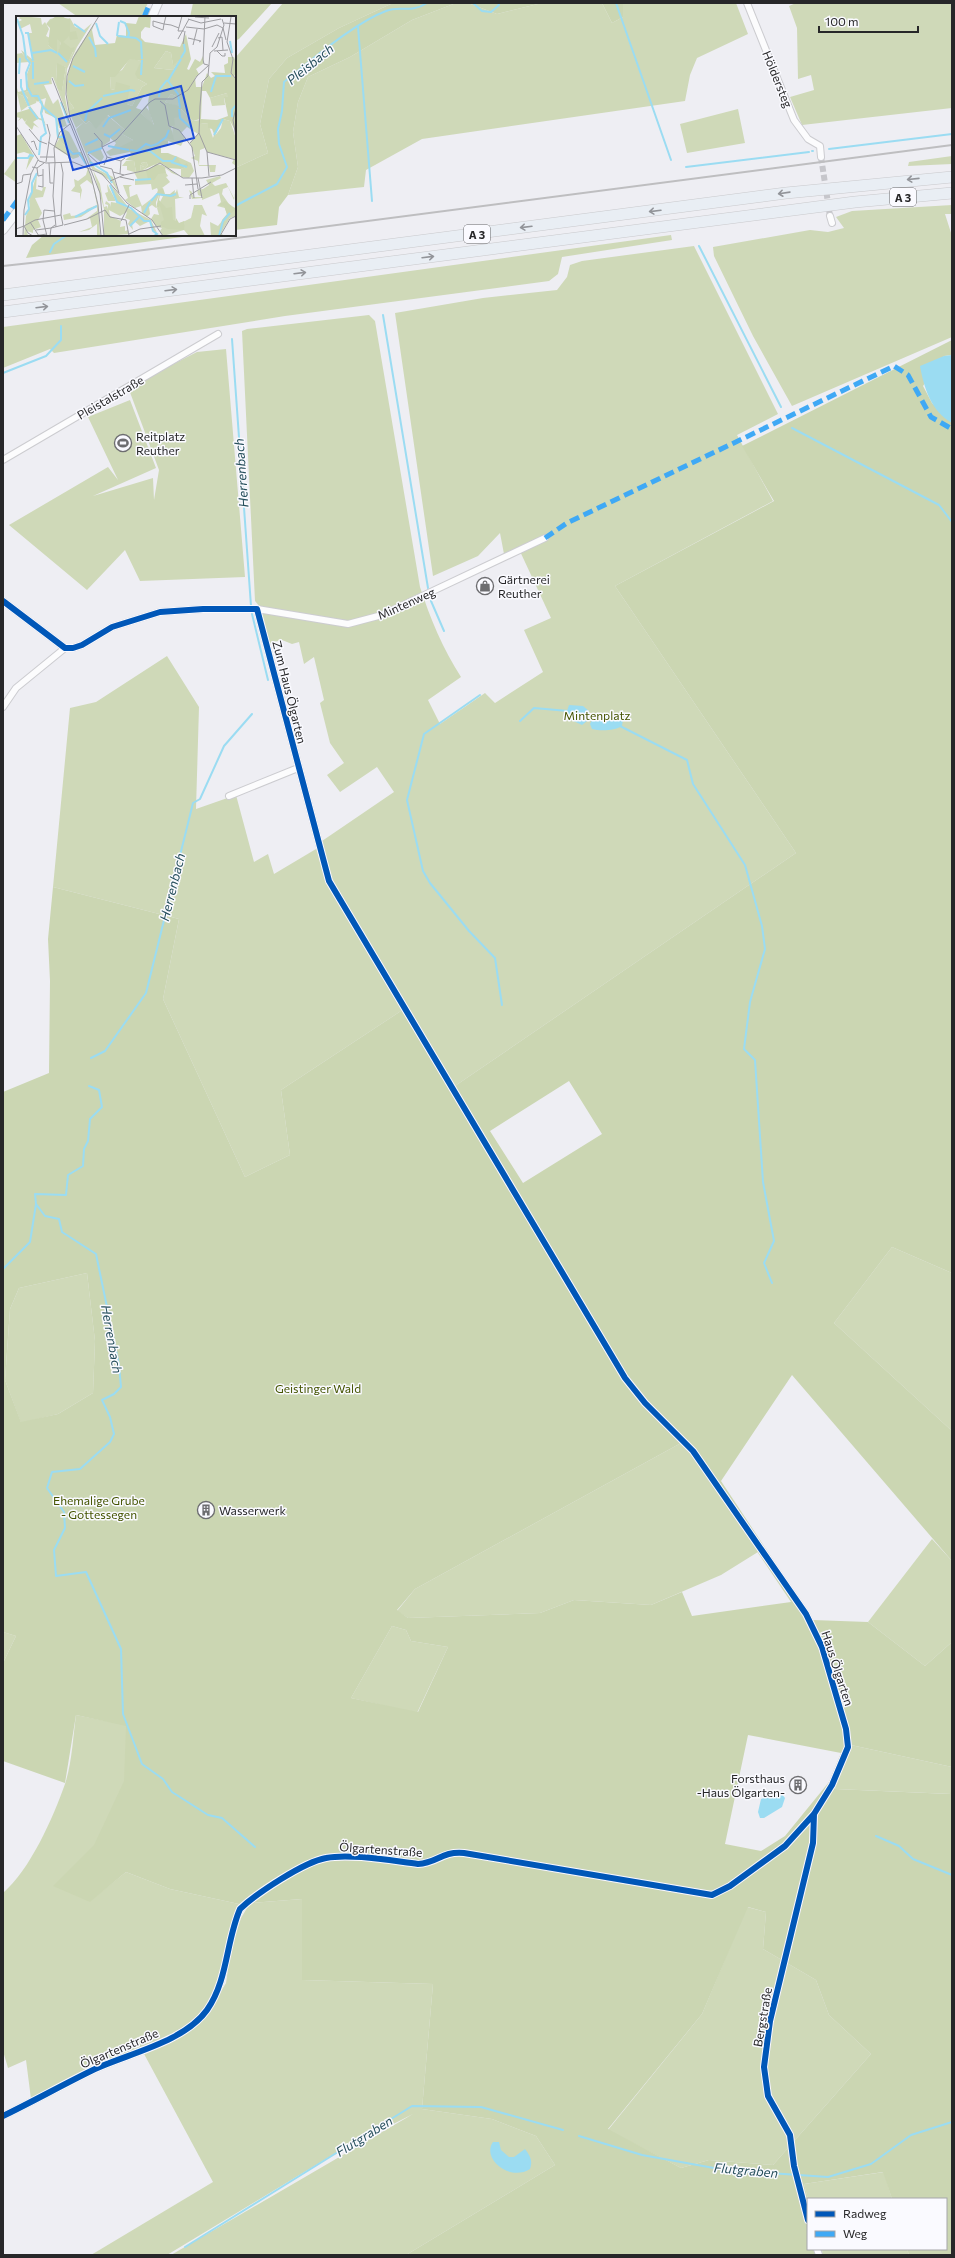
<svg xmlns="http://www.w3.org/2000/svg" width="955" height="2258" font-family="Commissioner,sans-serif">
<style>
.green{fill:#cfd9b8}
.forest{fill:#cbd6b2;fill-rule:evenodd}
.water{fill:#9bdcf2}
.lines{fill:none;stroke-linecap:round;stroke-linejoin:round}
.stream{stroke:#9bdcf2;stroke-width:2}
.minor-tunnel{stroke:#c6c6cb;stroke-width:6;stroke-dasharray:6 3;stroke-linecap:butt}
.minor-casing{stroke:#ccccd0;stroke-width:8}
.secondary-casing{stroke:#ccccd0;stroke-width:10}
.motorway-casing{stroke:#c9c9cc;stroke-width:12}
.minor{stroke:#fcfcfd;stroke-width:6}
.secondary{stroke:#f6f8fb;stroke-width:8}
.motorway{stroke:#e9eef4;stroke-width:11}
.rail{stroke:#bebec0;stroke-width:2}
.quiet{stroke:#3fa9f5;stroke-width:5;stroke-dasharray:10 5;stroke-linecap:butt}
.cycleway-casing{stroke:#fafaff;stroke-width:8}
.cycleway{stroke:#0057b8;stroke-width:6}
.oneway{stroke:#929499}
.labels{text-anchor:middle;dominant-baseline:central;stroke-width:3;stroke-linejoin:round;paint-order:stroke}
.shield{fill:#fafaff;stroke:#666669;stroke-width:1}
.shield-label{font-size:11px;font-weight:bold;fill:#272729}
.street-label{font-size:12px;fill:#272729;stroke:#fafaff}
.poi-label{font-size:12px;fill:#272729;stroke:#fafaff;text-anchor:start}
.park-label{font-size:12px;fill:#445400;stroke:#fafaff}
.water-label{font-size:13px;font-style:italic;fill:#254e5b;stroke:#fafaff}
.inset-river{fill:none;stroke:#9bdcf2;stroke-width:2}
.inset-road{fill:none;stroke:#9e9ea2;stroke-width:1}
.view{fill:#1d4ed8;fill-opacity:0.15;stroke:#1d4ed8;stroke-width:2}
.inset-edge{fill:none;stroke:#272729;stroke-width:2}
</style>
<rect width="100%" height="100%" fill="#eeeef3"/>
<path class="green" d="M58,3H148L141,17H78Z
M283,3H393L339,28L287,58L269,79L260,124L268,153L235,168V58Z
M456,3H468L497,14L542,3H602L612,23L623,17V3H736L748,34L697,58L690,75L685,101L422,139L366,170L364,187L288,195L298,167L293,132L298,102L308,77L350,57L412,20Z
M796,3H952V108L802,125L790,97L814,90L811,75L798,79L797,28L789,6Z
M738,109L745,143L687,153L680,124Z
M17,156V183L4,174Z
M952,156V164L908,166L909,162Z
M952,205V214H945L952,236V337L792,406L753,336L714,256L713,247L810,230L828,232L844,228L836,217L852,211Z
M671,235L672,240L562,257L558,274L549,281L285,316L54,353L50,349L3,368V327Z
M694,246L778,414L737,435L773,501L615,586L796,853L452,1088L404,1009L281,1090L290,1155L245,1177L163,999L179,919L53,887L70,708L96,702L167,656L199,707L196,809L236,795L254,862L268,854L274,874L316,849L322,841L394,792L377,767L340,792L327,775L344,763L330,743L320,703L324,700L314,657L304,664L299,642L292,644L282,640L269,643L260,607L255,601L242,331L247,329L369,315L375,321L420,587C430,618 443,649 461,677L428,700L440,724L485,693L495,703L543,672L524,630L551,618L518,547L504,554L500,533L478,556L433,576L395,313L483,298L557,290L567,277L570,265L582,261Z
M226,349L245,577L140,581L125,550L87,590L9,525L108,467L118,480L88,417L130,400L156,468L93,496L153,478L154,500L159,470L128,387L197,352Z
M3,1230L94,1237L178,1808L90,1901L126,1872L170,1889L239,1904L236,1909C228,1938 225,1973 210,2000C191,2035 129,2052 94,2068C72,2077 52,2089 31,2099L26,2060L8,2068L3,2051V1893C30,1870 53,1818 65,1784C72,1763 73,1737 76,1715L111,1722L101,1398L90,1266Z
M892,1247L952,1273V1431L834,1323Z
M87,1273L95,1341L93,1393L58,1414L21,1423L5,1380L10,1309L19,1288Z
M681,1443L689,1450L758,1552L721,1575L651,1605L574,1600L540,1613L408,1618L397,1611L415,1589Z
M932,1539L952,1561V1642L925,1666L868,1622Z
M392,1626L406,1630L411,1641L448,1647L417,1713L351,1698Z
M3,1632L16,1636L3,1663Z
M851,1745L952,1767L951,1794L835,1789Z
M302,1899L303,1980L433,1984L422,2109L492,2119L536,2136L555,2165L406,2255H171L413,2114L334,2154L167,2255H91L213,2182L143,2052L198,2025L208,2013L226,1983L231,1949L241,1918L250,1903Z
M747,1907L766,1912L763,1949L816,1980L829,2015L871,2054L773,2165L709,2160L681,2168L608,2130L702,2014Z
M884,2172L892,2199H808L804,2184Z
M822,2249H907L909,2255H823Z"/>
<path class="forest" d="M193,3H272L239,39L235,41V17H190Z
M393,3H456L412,20L350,57L308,77L298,102L293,132L298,167L288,195L279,207L277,225L235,230V168L268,153L260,124L269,79L287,58L339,28Z
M468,3H542L497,14Z
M602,3H623V17L612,23Z
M44,235H197L26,258L32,245Z
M952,340V355L944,356L923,386L932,403L952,423V1273L892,1247L834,1323L952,1431V1561L792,1375L721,1481L813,1620L868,1622L925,1666L952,1642V1767L851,1745L835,1789L950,1794L952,1785V2255H909L907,2249H946V2199H892L883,2172L804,2184L808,2199V2249H822L823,2255H406L555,2165L536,2136L492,2119L422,2109L433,1984L302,1980V1899L239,1904L170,1889L126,1872L90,1902L53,1886L94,1845L124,1781L126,1726L76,1715L65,1783L3,1761V1663L16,1636L3,1632V1092L49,1073L50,981L48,939L53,887L179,919L163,999L245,1177L290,1155L281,1090L404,1009L452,1088L796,853L615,586L774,501L742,446ZM569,1081L602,1134L523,1183L490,1131ZM87,1273L95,1341L93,1393L58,1414L21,1422L5,1380L10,1309L19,1288ZM681,1443L689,1450L791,1602L692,1616L682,1592L651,1605L574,1600L540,1613L408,1618L397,1610L415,1589ZM392,1626L406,1630L411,1641L448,1647L418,1712L351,1698ZM748,1735L841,1753L829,1782L785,1836L761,1851L725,1844ZM748,1907L766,1912L763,1949L816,1980L829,2015L871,2054L773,2165L709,2160L681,2168L608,2129L702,2014Z"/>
<path class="water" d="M952,355V423C931,411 924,388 920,366L944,356Z
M569,705L583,706L589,711L587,721L582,725L565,717Z
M602,713L616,715L623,719L622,726C614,731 600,731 592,729L590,724L594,715Z
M780,1792L785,1798L782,1807L764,1818H760L758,1812L761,1799Z
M493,2142H499L501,2150L509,2157H514L525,2149C530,2156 533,2160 530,2169C510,2182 481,2159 493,2142Z"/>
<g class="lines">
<path class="stream" d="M473,3L482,11L491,12L499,5L498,3
M616,3L671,160
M358,27L372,201
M829,149L952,134
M812,151H813
M686,167L809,152
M235,206L277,184L287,167L279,144L278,129L282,111L284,82C312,60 354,23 386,11C401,5 410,14 427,3
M699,246L781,407
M50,252L54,244L67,235
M383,315L428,588
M232,339L251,606
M3,373L46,356L61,340V326
M792,428L939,505L952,522
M431,601L444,631
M252,614L268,680
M480,695L424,734L407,800L423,871L430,883L469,931L495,958L502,1005
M585,717L594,720
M520,721L534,708L568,711
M620,726L687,760L693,784L745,865L762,926L765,949L750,1002L744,1049L755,1060L763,1182L774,1241L764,1263L772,1283
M91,1058L105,1051L146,993L193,803L200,799L224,746L252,714
M89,1086L99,1090L102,1107L90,1119L88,1141L84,1149L83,1166L68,1175L66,1195L35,1194L36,1204L45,1216L59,1219L62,1232L96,1254L119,1365L121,1387L114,1394L102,1400L110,1417L114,1434L110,1442L80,1469L52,1472L47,1488L64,1512L65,1528L54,1550L56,1576L86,1572L121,1649L123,1714L142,1764L163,1779L172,1792L208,1815L222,1818L255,1847
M3,1269L30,1242L36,1204
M876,1836L899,1846L913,1859L952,1875
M579,2136L642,2155L725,2170L828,2177L871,2164L911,2135L952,2122
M185,2247L412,2106L481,2107L563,2130"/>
<path class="minor-tunnel" d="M821,157L830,216"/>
<g class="minor-casing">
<path id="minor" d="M747,3L794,120L808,139L820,146L821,157
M830,216L832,223
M3,460L218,334
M3,601L65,648H73L82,645L112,627L160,612L203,609H257L329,881L625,1378L645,1403L693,1451L806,1614L822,1647L846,1729L848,1747L832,1785L814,1814L785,1846L730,1886L712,1895L464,1853C441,1851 438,1863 418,1864C393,1861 350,1853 326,1858C304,1862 257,1893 240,1909C226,1941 228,1980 207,2010C184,2042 130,2053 95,2069C64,2084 34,2101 3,2116
M257,609L348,624L382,615L545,538
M3,707L16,688L65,648
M229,796L298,768
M808,2220L794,2166L790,2135L768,2096L764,2067L770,2021L813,1843L814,1814
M817,2249L819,2255"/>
</g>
<g class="secondary-casing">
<path id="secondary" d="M152,17L158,3
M3,230L17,212"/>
</g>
<g class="motorway-casing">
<path id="motorway" d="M3,295L786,193L952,177
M3,312L855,202L952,193"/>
</g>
<use href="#minor" class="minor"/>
<use href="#secondary" class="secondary"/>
<use href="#motorway" class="motorway"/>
<path class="rail" d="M3,266L113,254L952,145"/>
<path class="quiet" d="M144,17L150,3
M3,220L17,201
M545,538L567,523L894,366L908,375L931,417L952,429"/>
<g class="cycleway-casing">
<path id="cycleway" d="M3,601L65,648H73L82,645L112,627L160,612L203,609H257L329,881L625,1378L645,1403L693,1451L806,1614L822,1647L846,1729L848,1747L832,1785L814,1814L785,1846L730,1886L712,1895L464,1853C441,1851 438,1863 418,1864C393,1861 350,1853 326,1858C304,1862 257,1893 240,1909C226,1941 228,1980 207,2010C184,2042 130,2053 95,2069C64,2084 34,2101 3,2116
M808,2220L794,2166L790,2135L768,2096L764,2067L770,2021L813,1843L814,1814"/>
</g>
<use href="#cycleway" class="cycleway"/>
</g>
<defs><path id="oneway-shaft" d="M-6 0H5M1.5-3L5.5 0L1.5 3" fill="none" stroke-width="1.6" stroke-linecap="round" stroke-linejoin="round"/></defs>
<g class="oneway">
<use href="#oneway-shaft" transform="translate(913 179) rotate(174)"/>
<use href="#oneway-shaft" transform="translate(784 193) rotate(172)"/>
<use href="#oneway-shaft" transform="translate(655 211) rotate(173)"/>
<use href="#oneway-shaft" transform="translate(526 227) rotate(173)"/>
<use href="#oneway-shaft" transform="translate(428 257) rotate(-7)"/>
<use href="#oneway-shaft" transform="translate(300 273) rotate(-7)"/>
<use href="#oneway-shaft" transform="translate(171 290) rotate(-7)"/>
<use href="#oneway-shaft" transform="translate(42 307) rotate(-7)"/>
</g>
<defs>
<g id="stadium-ring" transform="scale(0.9)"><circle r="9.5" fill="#fafaff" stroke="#6d6d70" stroke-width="1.5"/><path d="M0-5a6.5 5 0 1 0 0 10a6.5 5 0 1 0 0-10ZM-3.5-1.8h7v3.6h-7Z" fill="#6d6d70"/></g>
<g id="shop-ring" transform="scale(0.9)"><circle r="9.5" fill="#fafaff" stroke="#6d6d70" stroke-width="1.5"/><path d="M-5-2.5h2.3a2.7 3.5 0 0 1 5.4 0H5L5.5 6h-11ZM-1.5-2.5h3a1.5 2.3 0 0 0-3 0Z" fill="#6d6d70"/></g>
<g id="building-ring" transform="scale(0.9)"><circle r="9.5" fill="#fafaff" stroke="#6d6d70" stroke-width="1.5"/><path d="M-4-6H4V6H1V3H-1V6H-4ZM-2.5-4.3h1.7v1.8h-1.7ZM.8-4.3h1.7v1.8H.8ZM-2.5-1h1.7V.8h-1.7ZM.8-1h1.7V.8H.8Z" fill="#6d6d70"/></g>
</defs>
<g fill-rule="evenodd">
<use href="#stadium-ring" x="123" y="443"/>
<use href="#shop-ring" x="485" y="586"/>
<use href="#building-ring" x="206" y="1510"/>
<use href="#building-ring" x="798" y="1785"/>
</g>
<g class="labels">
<g class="shield">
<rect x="890" y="188" width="26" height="18" rx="3"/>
<rect x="464" y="225" width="26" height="18" rx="3"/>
</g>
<g class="shield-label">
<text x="903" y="197">A 3</text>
<text x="477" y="234">A 3</text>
</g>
<g class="street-label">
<text transform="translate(778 79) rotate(68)">Höldersteg</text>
<text transform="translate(110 397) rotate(-30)">Pleistalstraße</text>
<text transform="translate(406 603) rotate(-24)">Mintenweg</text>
<text transform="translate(290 692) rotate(76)">Zum Haus Ölgarten</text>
<text transform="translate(838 1668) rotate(72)">Haus Ölgarten</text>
<text transform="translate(381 1849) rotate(4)">Ölgartenstraße</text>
<text transform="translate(762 2017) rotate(-80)">Bergstraße</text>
<text transform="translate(119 2048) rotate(-23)">Ölgartenstraße</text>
</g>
<g class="poi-label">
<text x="136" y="436">Reitplatz<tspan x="136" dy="14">Reuther</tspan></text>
<text x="498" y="579">Gärtnerei<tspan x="498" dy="14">Reuther</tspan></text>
<text x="219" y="1510">Wasserwerk</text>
<text x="785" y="1778" text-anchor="end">Forsthaus<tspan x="785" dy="14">-Haus Ölgarten-</tspan></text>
</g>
<g class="park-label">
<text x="597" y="715">Mintenplatz</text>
<text x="318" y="1388">Geistinger Wald</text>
<text x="99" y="1500">Ehemalige Grube<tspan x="99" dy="14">- Gottessegen</tspan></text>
</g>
<g class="water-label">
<text transform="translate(310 64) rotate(-39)">Pleisbach</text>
<text transform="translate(241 473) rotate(-94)">Herrenbach</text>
<text transform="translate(172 887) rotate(-76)">Herrenbach</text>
<text transform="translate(112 1339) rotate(80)">Herrenbach</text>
<text transform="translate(364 2136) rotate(-32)">Flutgraben</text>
<text transform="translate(746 2170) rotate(5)">Flutgraben</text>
</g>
</g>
<g transform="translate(16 16)">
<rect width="220" height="220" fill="#eeeef3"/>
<path d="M5,0L25,2L26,9L29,6L33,13L30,20L34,22L32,29L41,37V22L31,7L34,3L47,0L50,4L54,2L59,11L68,14L76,7L61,31L51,53L49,81L53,103L37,61L35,62L36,68L28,69L37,88L42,83L51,110L43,112L41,102L28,91L30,82L24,84L21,79L17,80L12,72L11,58L15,47L11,43V39L17,44L12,17H16L14,8L4,13L2,6L6,4L3,2ZM45,26L57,36L52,46L43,37ZM41,48L50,51L46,74L40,65ZM5,34L9,37L13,46L0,47V38L6,37L8,40ZM150,35L155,37L157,48L164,44L157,54L138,52ZM114,42L125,45L122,63L131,68L126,71L116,90L111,88L99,73L95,74L94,60L106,54ZM216,73L212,80L208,82L209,89L196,90L194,82L211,77V75ZM12,75L21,84L20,87L13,90L12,82L7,77ZM1,77L7,80L12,90L5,95ZM155,78L162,81L163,91L149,86ZM53,85L58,92L54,95L55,100L60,97L68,106L60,112L53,96ZM130,91L134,96L138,110L125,97ZM165,93L177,105L184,104V108L192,107L197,122L205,112L207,103L214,105L220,122V150L216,147L218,143L191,136L189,132L184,134L183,149H200L199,156H194L193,150H183L182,145L175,142L179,140L174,127L182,118L171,111L165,117L169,122L165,130L152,125L132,131L131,134L126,135L123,131L127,136L160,140L175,147L178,155L173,162L165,161V153L169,151L105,131L104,138L94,140L90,136L97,132L100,127L94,122V125L84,132L88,141L85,146L73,137L81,133L71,137L79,152L97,161L103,177L95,165L76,153L60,113L68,106L70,108L73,105L80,112L91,99L109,114L106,118L117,124L108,131H122L156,120L157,102ZM48,113L53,116L63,136H57L51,129L49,120H44ZM43,123L56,138L62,137L63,141L57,143L38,131ZM110,145H118L120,156L125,155L124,149L128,151L125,147L130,146L132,149L127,154L150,151L148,154L152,160L150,161L154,166L146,172L148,178L155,179L160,176L161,173L163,181H168L159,183L160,209L168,205L169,209V205L175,202L178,189H186L191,200L186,198L184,210L189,220H173L168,214L147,220L144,215L146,212L141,211L135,203L138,198L143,199L141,192L147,180L143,179L140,186V192L136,189L133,191L134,198L131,201L126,197L125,190L119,192L109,184L112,182L107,169H116L113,171L114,181L121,178L126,190L143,177L141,172L136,174L135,168L119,169V164H122L118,156L111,154V150H106ZM72,152L79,175L82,190L84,220H75L81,219V208L73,214L63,216L76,211L74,202L70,203L81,195V190L65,201L48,204L47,199L54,197L55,200L65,199L71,193L81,189L77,169L71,164L64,169L66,174L64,184V177L55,175L59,170L58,163L62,165L70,159ZM77,154L84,168L88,191L91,190L92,193V189L89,188L90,185L94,188V191L95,186L107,188L100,185L95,169L113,192L108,190L135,204L141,217L137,214L134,205L124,210L118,205L116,208L117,214L112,208L114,204L109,202L111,196L104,200L93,194L94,200L105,205L104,211L109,210V215L112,214L113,218L88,220V193ZM21,157L20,173L26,175L27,171H30L27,181L19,182L26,197L22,204L25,211L17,214V217L11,215L12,220H8L10,200L14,190L13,185ZM204,160L205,162L196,167L199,170L210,167L218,182L220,173L218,184L212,171L207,173L206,178L215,191L220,192V200L214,202L205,217L208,220H195L194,206L202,210L211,199L209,192L201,190L205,186L203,177L186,184V182L176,183L173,174L176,176L177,181H187L182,179L181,174L187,173L193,169L190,164ZM91,168L99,183V185H92L89,177L92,176Z" fill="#cfd9b8" fill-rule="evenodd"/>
<path d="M40,0L54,3V16L60,15L62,23L54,24L53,20L47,26L55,32L59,31L52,47L42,37L45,26L41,23V37L32,29L34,12L30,8ZM123,0H135L134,12L129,11L125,16V22L129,26L164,31L170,18L175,43L171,53L173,54L179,43L184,46L187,40L188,47L180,53L183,58L179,62L180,71H186L191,57L195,62L199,60L195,56L209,57L208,49L212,47V41H218L220,47V59L217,60L220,62V116L214,105L207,103L197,124L198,118L196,113L192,112V107L184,108V103L177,105L165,93L164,101L158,102L159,109L155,111L158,124L148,122V125H152V130H145V137H152L161,141L166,150L171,147L172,150L165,153L152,152L163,160L156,157L149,152L150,157L142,158L138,164L132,163L130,155H127L133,153L140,148L146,149L155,156L148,149L144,147L140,148L127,154L132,149L130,146L125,147L128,151L124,149L125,155L120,156L118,145L109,144L116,139L114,136L104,138V131L117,124L106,118L109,114L92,99L80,113L73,105L70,108L60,97L55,100L53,95L58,92L53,85V94L50,72L53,52L59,37L79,7L76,14L79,29L99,27L101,19L110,20V7L120,8ZM150,35L155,37L157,49L164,44L157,54L138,52ZM114,43L125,45L119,58L122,63L131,68L126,71L116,90L111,88L114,70L100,66L99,73L95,74L94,61H99ZM186,75H190L194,82L211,77L212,80L208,81L212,100L201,104L185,103ZM129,78L133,80L132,87L126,94L120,92ZM155,78L162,81L163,90L149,86ZM132,89L133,95L138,109L125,97ZM41,47L50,51L46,75L42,73L40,65ZM11,63L16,79L21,78L24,84L22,86L12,75L7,77L13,84L12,90L7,80L1,77L3,94L0,68L2,76L10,74ZM26,84L28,91L41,102L43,120L50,121L51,129L57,136H65L71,149L65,140L56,138L41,121L40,102L29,97L28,92L26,98L30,110L27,105L22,103L17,106L23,112L18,109L16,114L9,107L11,103L9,106L6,102L2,105L4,102L0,101V97L13,93L14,90L23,102L27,103L24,97L26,87H23ZM5,118L18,140L10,154L14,138L8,136L0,138V120ZM147,172L149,178H154L159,174L158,181L144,179L143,184L150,192L156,191L157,204L160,205V202L163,207L169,205L168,214L152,213L145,210V206L148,204L144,190L140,192L143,179L140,180L142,174ZM209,185L220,193L209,202L206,215L202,220L206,204L211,198L208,190L202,189Z" fill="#cbd6b2" fill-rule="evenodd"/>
<path class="inset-river" d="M1,3L7,20L10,42L14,47L10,57L11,71L16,80H22L27,91L40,102L42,121H48L52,133L57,138L63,137L70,148M104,5L109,7L113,17L112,21M80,7L84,20L92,28M58,8L69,16M9,17H12L17,45M101,20L103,6M102,20L120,22M73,21L79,32L80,41M120,22L125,26L126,43M214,25L216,37M16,37L35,34L41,37M42,37L51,46M165,42L169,35L168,28M17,46V63M57,50L69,56M3,58L4,42M125,59L126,44M5,63V71L13,90M53,65L59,70L68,69M18,68L33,66M195,76L200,60H215M87,80L115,74L119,75M143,81L144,73L151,64M45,86L53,107M13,91L22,103M164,92L162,78L152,65L165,43M163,93L164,102L175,112M216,101V94L220,89M69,105L71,96L86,82M87,111L93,102L115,94M88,118L94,121L104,113M198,119L207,103M69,129L82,123M92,130L113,134M114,134L121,135L130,128L135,130L141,128L150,121L153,114M121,135H134L147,145H157L160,141M72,137L86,132M23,139L25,121L30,117L25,97L27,91M0,142H12L14,139L18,140M74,146L91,157L96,167M155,146L171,151M119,164L135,163M94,169L101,186L115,192L128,205H134L137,215L141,218L138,220M135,185L141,178L155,180L160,178M128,197L134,186M9,199L13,193L12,184L16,176V167L21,157M59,201L81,190M114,210L123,201M203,220L207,205L214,197"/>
<path class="inset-road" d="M83,0L57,42L51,60L50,78L54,102L84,177L88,220M150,0L148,8L147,14L137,10V5L148,8L155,9L163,12M166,0L162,15H168M189,0L187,44L188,48L192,49M179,1L193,2M215,1L211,26L217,43L215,57L220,63M172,3L185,7L205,3M208,7L220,8M170,11L188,13L201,9L207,12L210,24M172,22L185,25L183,26M202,22L206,21L207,34M162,23L173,3M167,28L169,15M177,29L181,13M196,31L203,17M198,35L212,34M201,35L206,40H209V37M36,62L75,160L82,189L85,220M144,85L149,89L153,110L163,114L176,131L182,173M220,92L217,104L220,121M0,110L23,145L30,147L57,146L86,158L111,187L136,204L147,220M13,113L23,125L31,128M78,117L86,126V131M15,126L18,125L21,134M32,126L52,139L54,145M174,127L183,117M191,136L220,144M72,138L84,149M24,141H38M91,141L105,145L109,142M30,146L34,119L31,108M33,147L34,167H37M39,147L37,180L40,211M39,147L38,132L44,116L54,108M45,147L47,157L45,199L47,209M88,149L91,141L86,131L100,124L134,86L139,83H157L172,74L181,60L193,49M84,150L96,153L103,177M16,151L21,152L28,147M21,152L22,160L27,159M97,156L108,159L131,154L144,147L167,162H186L206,159L220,152M104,158L105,145M193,160L191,136L183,117L184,90L186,66L192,60L194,37L201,31L208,9L206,3M104,161L118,164M176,162L178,182M182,162L186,182M94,165L108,159M0,168L6,166L7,159L15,158M169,169L181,168M22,170L27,171V153M174,183V179L195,166M105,205L113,189M14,206L23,220M48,209L71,203L89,194L94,201L110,204L113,220M8,210L19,204L45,199M0,213L8,210L12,217L17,220L31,218M20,214L35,212L39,209M113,218L124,213L145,210M7,220L8,194L15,158L22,144M31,220L27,204L28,194L38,195M34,220L35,212L47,209M204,220L214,203L220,200"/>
<path class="view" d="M165,70L178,122L57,154L43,103Z"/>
<rect width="220" height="220" class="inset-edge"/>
</g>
<rect width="955" height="2258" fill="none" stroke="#272729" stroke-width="8"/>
<rect x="807" y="2198" width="140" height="52" fill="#fafaff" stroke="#a6a6a9"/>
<rect x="815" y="2211" width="20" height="6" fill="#0057b8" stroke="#a6a6a9"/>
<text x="843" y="2218" font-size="12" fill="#272729">Radweg</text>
<rect x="815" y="2231" width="20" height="6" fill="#3fa9f5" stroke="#a6a6a9"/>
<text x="843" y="2238" font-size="12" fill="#272729">Weg</text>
<path d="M819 26v6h99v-6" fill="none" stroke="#272729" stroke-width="2"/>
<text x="825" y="26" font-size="12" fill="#272729" stroke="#fafaff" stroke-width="3" paint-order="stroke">100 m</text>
</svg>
